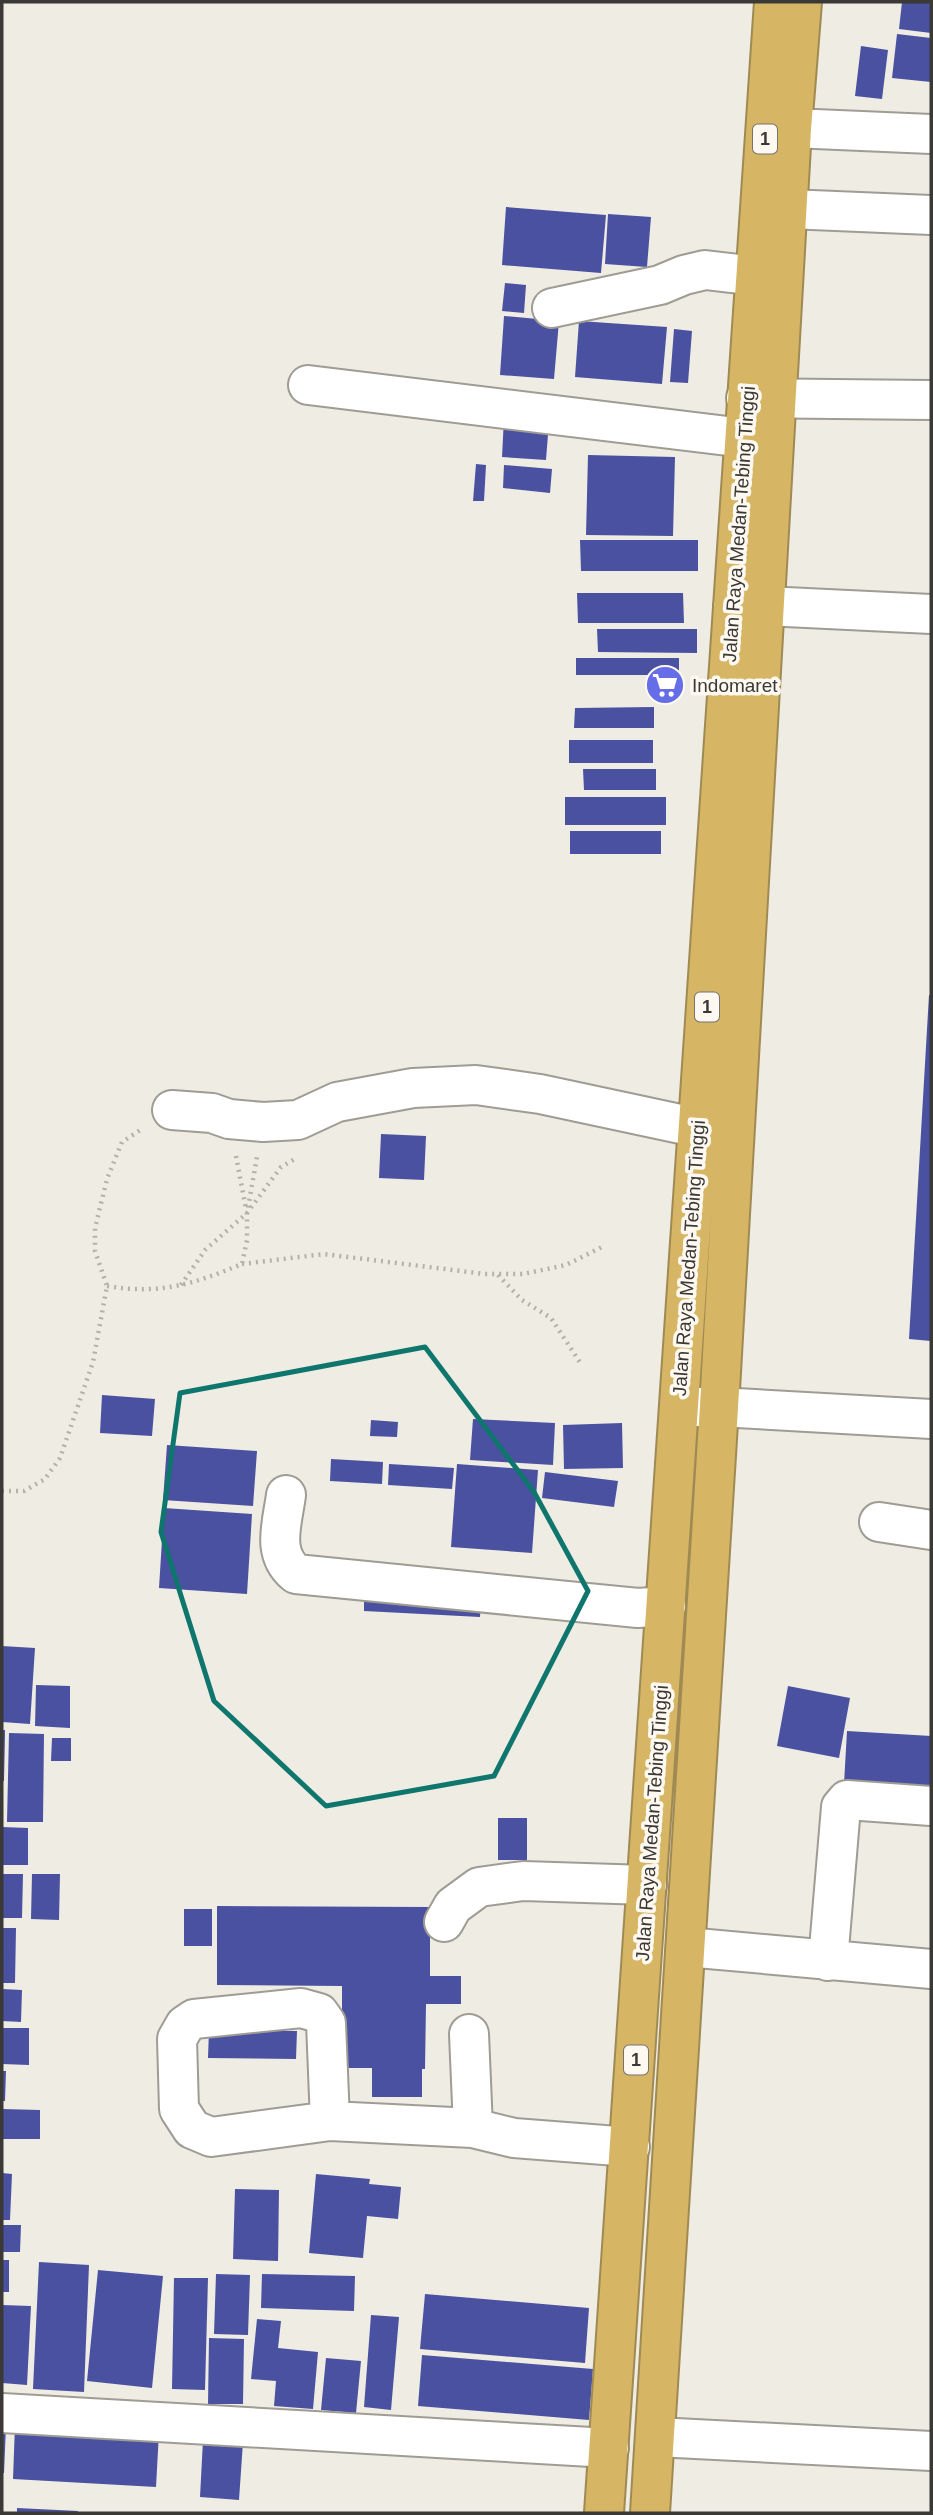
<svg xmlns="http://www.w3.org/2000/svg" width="933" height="2515" font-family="Arial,sans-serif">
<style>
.building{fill:#4a51a0}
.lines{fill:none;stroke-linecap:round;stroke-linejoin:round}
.minor-casing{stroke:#9f9c94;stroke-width:42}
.highway-casing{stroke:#a08a54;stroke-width:42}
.path{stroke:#b4b1aa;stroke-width:4.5;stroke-dasharray:2 5;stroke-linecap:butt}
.minor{stroke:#fff;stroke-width:38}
.highway{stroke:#d6b564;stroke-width:38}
.marked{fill:none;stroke:#0f766e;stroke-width:5;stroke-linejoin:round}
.labels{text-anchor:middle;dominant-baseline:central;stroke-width:7;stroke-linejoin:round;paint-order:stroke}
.shield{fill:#fdf9f0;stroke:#75736e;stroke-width:2}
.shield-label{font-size:18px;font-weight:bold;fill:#3b3936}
.street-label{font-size:19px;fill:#3b3936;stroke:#fdf9f0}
.poi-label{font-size:19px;fill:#3b3936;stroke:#fdf9f0;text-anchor:start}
</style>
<rect width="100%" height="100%" fill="#efece3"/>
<path class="building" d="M902,2H931V33L899,29Z
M897,34L931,38V82L892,78Z
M861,46L888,50L882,99L855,96Z
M506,207L606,215L601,273L502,265Z
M608,214L651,217L647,267L605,264Z
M505,283L526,285L524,313L502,311Z
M504,316L559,321L554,379L500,375Z
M579,321L667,327L662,384L575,377Z
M674,329L692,331L688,383L670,382Z
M504,418L549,422L546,460L502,457Z
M588,455L675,457L673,536L586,535Z
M476,464L486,465L484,501H473Z
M504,465L552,469L550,493L503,488Z
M580,540H698V571H581Z
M577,593H683L684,623H578Z
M597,629H697V653L598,652Z
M576,658H679V675H576Z
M654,707V728H574L575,708Z
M569,740H653V763H569Z
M583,769H656V790H584Z
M565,797H666V825H565Z
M570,831H661V854H570Z
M929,995H931V1341L909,1339Z
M381,1134L426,1136L424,1180L379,1178Z
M102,1395L155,1399L152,1436L100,1433Z
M473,1419L555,1423L553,1465L470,1460Z
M371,1420L398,1422L397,1437L370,1436Z
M622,1423L623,1468L564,1469L563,1425Z
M167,1445L257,1451L253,1506L163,1500Z
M331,1459L383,1462L382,1484L330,1481Z
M389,1464L454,1468L452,1489L388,1485Z
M457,1464L538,1470L532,1553L451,1547Z
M545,1472L618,1481L614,1507L542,1498Z
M164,1508L252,1514L247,1594L159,1588Z
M364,1593L481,1598L480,1617L364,1611Z
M2,1646L35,1648L30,1724L2,1722Z
M36,1685L70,1686V1728L35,1726Z
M788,1686L850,1698L839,1758L777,1746Z
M2,1730H5V1735L4,1781H2Z
M847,1731L931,1736V1789L844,1784Z
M9,1733L44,1734L43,1822H7Z
M52,1738H71V1761H51Z
M498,1818H527V1860H498Z
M2,1827L28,1828V1865H2Z
M2,1874H23L22,1918H2Z
M32,1874H60L59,1920L31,1919Z
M217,1906L430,1907V1976H461V2004H426L425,2069H422V2097H372V2068H342V1986L217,1985Z
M184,1909H212V1946H184Z
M2,1928H16L15,1983H2Z
M2,1989L22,1990L21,2022L2,2021Z
M2,2028H29V2065L2,2064Z
M209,2030L297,2031L296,2059L208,2058Z
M2,2071H6L5,2101H2Z
M2,2109L40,2110V2139H2Z
M2,2173L12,2174L10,2220H2Z
M316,2174L370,2179L369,2184L401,2187L398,2219L367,2216L363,2258L309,2253Z
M235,2189L279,2190L278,2261L233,2259Z
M2,2225H21L20,2252H2Z
M2,2260H9V2292H2Z
M39,2262L89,2265L84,2392L33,2389Z
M98,2270L163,2276L152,2388L87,2381Z
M216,2274L250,2275L248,2335L214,2334Z
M262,2274L355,2276L354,2311L261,2308Z
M174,2278H208L205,2390L172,2389Z
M425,2294L589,2308L585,2363L420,2349Z
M2,2305L31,2306L27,2385L2,2383Z
M371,2315L399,2317L391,2410L364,2407Z
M257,2319L281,2321L278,2348L318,2352L313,2409L274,2406L276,2381L251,2379Z
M209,2338L244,2339L243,2404H208Z
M422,2355L593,2369L589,2420L418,2406Z
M326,2358L361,2361L356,2413L321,2410Z
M15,2425L159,2432L156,2487L13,2479Z
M2,2426H6L4,2473H2Z
M203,2440L243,2442L239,2500L200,2497Z
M17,2508L78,2511L77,2513H17Z"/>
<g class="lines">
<g class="minor-casing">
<path id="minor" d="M792,128L931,134
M788,209L931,215
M552,308L660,285L684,275L705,270L756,276
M308,385L744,438
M746,398L931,400
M733,607L765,606L931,614
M172,1110L212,1113L229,1119L263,1122L298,1120L337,1102L413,1088L476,1085L540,1094L699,1128
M685,1407H719L931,1419
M286,1495C282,1525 271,1553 296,1574L638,1608L666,1606
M879,1522L931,1530
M444,1922L453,1906L479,1887L523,1881L647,1885
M686,1947L931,1969
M828,1961L841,1807L847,1800L931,1806
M469,2034L473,2128
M330,2121L326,2023L319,2013L301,2008L194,2019L185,2025L177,2039L179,2109L192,2129L211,2137L330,2121L473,2128L514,2138L630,2147
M2,2413L609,2448
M656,2437L931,2451"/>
</g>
<g class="highway-casing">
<path id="highway" d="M604,2513L774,2
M650,2513L719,1407L792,128L802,2"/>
</g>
<path class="path" d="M236,1156L246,1209
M242,1264L324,1254L485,1274H523L566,1265L602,1247
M498,1275L522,1300L551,1318L581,1364
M181,1285L205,1250L247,1213L281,1167L295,1159
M107,1286C159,1295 194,1284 242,1264L247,1240V1213L257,1157
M2,1491H24L45,1479L60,1458L93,1362L107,1286L95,1251V1228L107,1179L122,1142L142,1129"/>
<use href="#minor" class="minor"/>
<use href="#highway" class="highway"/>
</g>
<path class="marked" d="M425,1347L534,1492L588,1591L494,1776L326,1806L214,1701L161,1532L180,1393Z"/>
<defs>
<g id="supermarket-disc" transform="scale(2.0125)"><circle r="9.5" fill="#666ee7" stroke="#fdf9f0"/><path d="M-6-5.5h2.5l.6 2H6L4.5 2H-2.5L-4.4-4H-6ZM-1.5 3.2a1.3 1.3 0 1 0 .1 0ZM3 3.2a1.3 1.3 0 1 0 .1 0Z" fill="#fff"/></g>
</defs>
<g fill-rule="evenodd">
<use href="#supermarket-disc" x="665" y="685"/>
</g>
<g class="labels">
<g class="shield">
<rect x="753" y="124.5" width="24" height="29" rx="5"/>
<rect x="695" y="992.5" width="24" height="29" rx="5"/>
<rect x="624" y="2045.5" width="24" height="29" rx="5"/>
</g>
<g class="shield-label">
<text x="765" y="139">1</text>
<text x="707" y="1007">1</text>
<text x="636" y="2060">1</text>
</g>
<g class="street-label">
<text transform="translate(739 524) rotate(-86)">Jalan Raya Medan-Tebing Tinggi</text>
<text transform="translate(689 1258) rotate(-86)">Jalan Raya Medan-Tebing Tinggi</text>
<text transform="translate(652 1823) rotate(-86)">Jalan Raya Medan-Tebing Tinggi</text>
</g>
<g class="poi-label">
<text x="692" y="685">Indomaret</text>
</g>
</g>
<rect width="933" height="2515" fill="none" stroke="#3b3936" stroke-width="7"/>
</svg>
